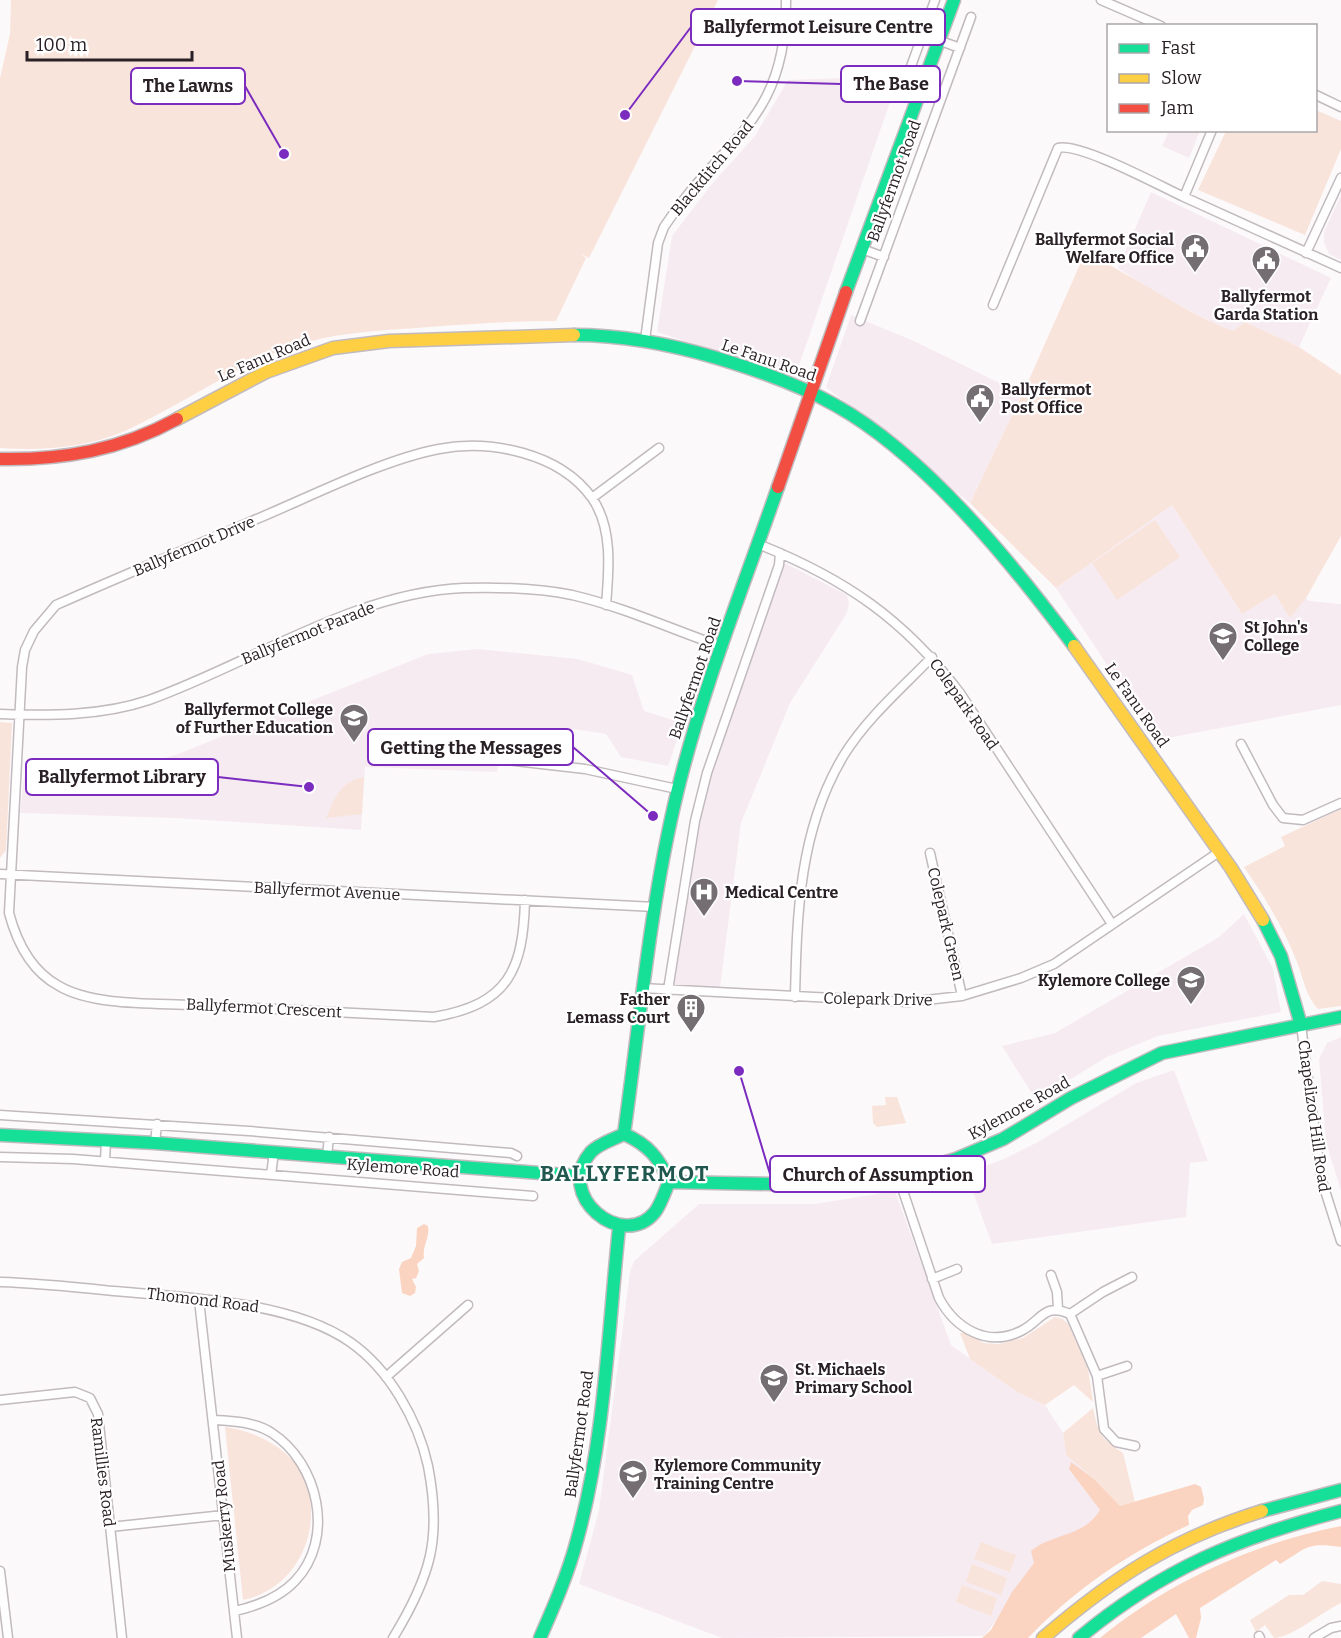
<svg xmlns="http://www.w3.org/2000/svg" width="1341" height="1638" font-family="Bitter,serif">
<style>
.built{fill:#f7ebf2}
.green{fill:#f9e4db}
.forest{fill:#fad4c0}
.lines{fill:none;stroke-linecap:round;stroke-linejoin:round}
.street-casing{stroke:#c1babe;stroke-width:11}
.fast-casing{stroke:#c1babe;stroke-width:15}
.slow-casing{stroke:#c1babe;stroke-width:15}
.jam-casing{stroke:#c1babe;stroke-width:15}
.street{stroke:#fffefe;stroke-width:8}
.fast{stroke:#16e098;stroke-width:12}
.slow{stroke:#ffcf43;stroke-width:12}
.jam{stroke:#f24e42;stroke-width:12}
.labels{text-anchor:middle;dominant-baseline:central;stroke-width:4.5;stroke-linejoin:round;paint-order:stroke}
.street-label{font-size:16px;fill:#2a2126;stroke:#fff}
.poi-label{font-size:16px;font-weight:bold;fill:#2a2126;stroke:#fff;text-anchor:start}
.district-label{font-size:22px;font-weight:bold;letter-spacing:1.5px;fill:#205850;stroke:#fff}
.leader{fill:none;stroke:#7b2cbf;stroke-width:2}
.callout-dot{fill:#7b2cbf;stroke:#fff;stroke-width:2}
.callout{fill:#fff;stroke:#7b2cbf;stroke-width:2}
.callout-label{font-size:18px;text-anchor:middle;font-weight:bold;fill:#2a2126}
</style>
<rect width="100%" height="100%" fill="#fcf9fb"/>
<path class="built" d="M899,76L795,377L657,332L672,236L711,185L755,136L788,80Z
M1169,131H1200L1189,158L1162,146Z
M1151,192L1331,278L1299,347L1245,322L1233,331L1224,328L1160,296L1118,268Z
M1341,195V260L1329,254L1324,243V232Z
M851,315L914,341L1022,394L970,503L826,387Z
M1172,505L1242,614L1275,594L1290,617L1306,598L1309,601L1341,604V705L1157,740L1056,588Z
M785,563L847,595L849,603L847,613L790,703L741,823L720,988L673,985L702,807L721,737Z
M478,649L578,659L632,675L644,711L683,723L668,766L621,757L606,734L573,729L570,754L501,748L497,772L365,767L361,830L175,818L20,813L24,777L58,778L132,768L178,754L428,654Z
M1244,914L1273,969L1281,1012L1158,1036L1107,1057L1036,1100L1002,1046L1055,1033L1219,937Z
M1341,1037V1191L1326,1142L1319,1059L1327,1043Z
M1174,1070L1208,1161L1190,1163L1186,1217L992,1244L966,1173L1004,1159L1036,1143L1136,1083Z
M895,1191L951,1345L1017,1392L1045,1405L1063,1433L1066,1455L1094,1479L1120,1506L1051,1552L984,1636L722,1638L579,1584L599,1510L630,1272L634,1261L699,1204H815Z"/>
<path class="green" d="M11,0H718L589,258L581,254L586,258L556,321C513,321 471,324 429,327C379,331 329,332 282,350C227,372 178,406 125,431C86,448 41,451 0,448V78L10,34Z
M1316,110L1341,121V149L1305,235L1198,190L1226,131L1316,130Z
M1085,253C1136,276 1180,311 1233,331L1245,322L1299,347L1341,375V536L1306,598L1290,618L1275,594L1242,614L1172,505L1056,588L970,503L1028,382Z
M1155,520L1180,557L1117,600L1092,563Z
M0,722L12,723L6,850L0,858Z
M364,777L362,814L326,818C336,796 340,782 364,777Z
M1341,809V1006L1318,1009C1305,995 1304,980 1297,962C1284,928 1265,898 1244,867L1285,846L1281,837Z
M885,1097H897L906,1123L877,1127L873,1123L872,1106L886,1105Z
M1055,1317L1063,1319L1068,1324L1088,1369L1093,1402L1074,1385L1045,1405L1017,1392L970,1359L960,1333H965L984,1343L999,1344L1023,1338Z
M1093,1408C1099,1436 1101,1438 1123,1453L1135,1502L1120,1506L1094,1479L1066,1455L1063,1433Z
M225,1427C258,1431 297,1452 307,1486C322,1535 294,1590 243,1600Z
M981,1542L1016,1555L1010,1572L974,1559Z
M972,1564L1007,1578L1001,1595L966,1582Z
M1322,1581L1341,1584V1603C1322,1612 1291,1638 1274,1638L1265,1625L1256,1632L1250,1620L1289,1595H1303Z
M962,1585L997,1598L991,1616L956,1602Z"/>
<path class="forest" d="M424,1224L428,1226C430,1238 422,1246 424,1258L417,1264L419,1271L416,1278L412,1279L416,1287L415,1293L410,1296L402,1293L399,1269L402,1262L411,1258L416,1246L417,1228Z
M1071,1462L1094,1479L1120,1506L1195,1484L1201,1487L1204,1499L1203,1505L1192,1510L1188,1516L1189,1525C1128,1553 1074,1590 1028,1638H982L991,1630L1012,1592L1034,1563L1031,1551C1053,1533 1084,1537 1100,1510L1069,1469Z
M1341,1526V1547C1307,1542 1308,1547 1280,1564L1276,1560L1200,1608L1201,1618L1196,1638H1189L1176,1614L1141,1638H1100C1168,1582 1254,1543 1341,1526Z"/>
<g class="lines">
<g class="street-casing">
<path id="street" d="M1101,0L1161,26
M938,40L960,48
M905,83L935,0
M1316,95L1341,107
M1212,130L1184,197L1341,268
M862,249L884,257
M1306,253L1341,178
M993,305L1058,148C1079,142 1160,186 1184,197
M860,321L971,17
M645,340L658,243L664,227C722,138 787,123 786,0
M592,498L659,448
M758,544C844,578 904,619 960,693L1112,924
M0,714C48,716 102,716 149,700C250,664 355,592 464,588C499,587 538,588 572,595C624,607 673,630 723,647
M1241,744L1273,805L1283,818L1303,820L1341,803
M505,760L585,769L677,789
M930,853L962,996
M0,874L655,907
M525,900C523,970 509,1004 434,1017C354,1013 274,1009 193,1005C154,1003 93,1006 59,986C31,971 17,943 9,913L22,667L25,650L34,631L56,605C121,576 187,549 252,521C308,498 381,460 439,449C490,439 560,453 592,498C613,528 609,570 606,605
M642,988L908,1002L962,996L1021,978L1054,964L1219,852
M668,990L695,821L707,773L779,565L780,553
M795,997C797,913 799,829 844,755C867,718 902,688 932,657
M1301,1025L1321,1178L1341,1241
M0,1115L249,1131L511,1153L517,1156
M155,1143L157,1124
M327,1156L329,1137
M0,1157L73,1159L533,1196
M105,1161L106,1140
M271,1175L274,1152
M898,1176L939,1298C955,1328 987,1348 1021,1331C1042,1321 1043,1302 1070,1314L1097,1376L1104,1429L1116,1442L1135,1446
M1051,1275L1057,1292L1058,1309
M932,1279L957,1269
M0,1282C38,1283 75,1287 113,1291C183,1297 292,1301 350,1342C389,1369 418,1420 428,1466C442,1538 431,1576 393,1638
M199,1300L237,1638
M1070,1314L1103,1292L1132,1277
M1097,1376L1127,1366
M386,1377L468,1305
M0,1400L75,1392L90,1398L98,1414L122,1638
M214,1420C234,1421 255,1422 272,1433C318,1463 336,1538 295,1581C279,1598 257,1606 235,1611
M110,1527L224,1515
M0,1571L8,1638
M1259,1636L1260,1638
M1314,1638L1331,1628L1341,1626"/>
</g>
<g class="fast-casing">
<path id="fast" d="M846,292L954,0
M574,335C623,335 670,344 717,358C757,370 798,384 835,405C924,454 1013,564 1074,646
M1263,920L1281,956L1301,1025
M624,1134C640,1020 650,905 677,793C702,689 743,588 778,487
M624,1134C647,1144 660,1158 669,1182C665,1191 661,1204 655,1212C623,1252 553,1195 591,1152C598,1144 614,1139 624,1134Z
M0,1135L155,1143L578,1176
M669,1182L821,1185L898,1176L956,1159L1003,1139L1071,1098L1162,1053L1341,1017
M1262,1511L1341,1490
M540,1638C554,1606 568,1574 577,1540C605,1439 608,1332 619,1228
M1079,1638C1162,1569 1237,1538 1341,1511"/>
</g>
<g class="slow-casing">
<path id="slow" d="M177,419L266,372L333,348L389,341L574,335
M1074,646L1231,868L1263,920
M1043,1638C1114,1577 1172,1539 1262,1511"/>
</g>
<g class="jam-casing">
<path id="jam" d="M0,459C64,460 120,450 177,419
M778,487L846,292"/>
</g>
<use href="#street" class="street"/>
<use href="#fast" class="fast"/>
<use href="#slow" class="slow"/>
<use href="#jam" class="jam"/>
</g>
<defs>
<g id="civic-pin" transform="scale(1.5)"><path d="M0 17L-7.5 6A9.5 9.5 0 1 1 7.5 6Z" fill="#746d71" stroke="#fff"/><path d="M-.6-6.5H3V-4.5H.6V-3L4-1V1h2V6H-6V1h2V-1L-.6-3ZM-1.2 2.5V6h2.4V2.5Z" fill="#fff"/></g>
<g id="school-pin" transform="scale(1.5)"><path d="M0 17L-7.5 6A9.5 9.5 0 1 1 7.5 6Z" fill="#746d71" stroke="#fff"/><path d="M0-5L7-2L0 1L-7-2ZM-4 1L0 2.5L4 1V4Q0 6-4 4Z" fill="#fff"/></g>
<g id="university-pin" transform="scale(1.5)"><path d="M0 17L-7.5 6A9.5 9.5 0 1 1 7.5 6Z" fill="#746d71" stroke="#fff"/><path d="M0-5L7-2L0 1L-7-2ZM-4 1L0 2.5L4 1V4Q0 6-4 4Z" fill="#fff"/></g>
<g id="hospital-pin" transform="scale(1.5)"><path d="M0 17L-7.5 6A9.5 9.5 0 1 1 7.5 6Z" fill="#746d71" stroke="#fff"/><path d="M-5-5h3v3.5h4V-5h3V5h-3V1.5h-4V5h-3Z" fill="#fff"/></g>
<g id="building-pin" transform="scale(1.5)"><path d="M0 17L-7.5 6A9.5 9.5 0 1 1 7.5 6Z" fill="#746d71" stroke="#fff"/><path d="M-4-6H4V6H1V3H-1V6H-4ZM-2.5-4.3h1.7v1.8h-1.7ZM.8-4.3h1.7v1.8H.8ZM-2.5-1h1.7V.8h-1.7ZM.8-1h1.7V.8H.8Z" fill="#fff"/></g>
</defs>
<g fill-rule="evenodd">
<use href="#civic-pin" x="1195" y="248"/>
<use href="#civic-pin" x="1266" y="260"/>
<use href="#civic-pin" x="980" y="398"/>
<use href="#school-pin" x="1223" y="636"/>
<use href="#university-pin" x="354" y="718"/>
<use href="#hospital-pin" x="704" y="892"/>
<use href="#university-pin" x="1191" y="980"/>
<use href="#building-pin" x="691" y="1008"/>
<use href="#school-pin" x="774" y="1378"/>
<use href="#university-pin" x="633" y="1474"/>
</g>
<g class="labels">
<g class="street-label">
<text transform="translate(712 168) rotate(-50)">Blackditch Road</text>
<text transform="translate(894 181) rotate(-70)">Ballyfermot Road</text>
<text transform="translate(264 358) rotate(-23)">Le Fanu Road</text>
<text transform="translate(769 360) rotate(19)">Le Fanu Road</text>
<text transform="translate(194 546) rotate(-23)">Ballyfermot Drive</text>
<text transform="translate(308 633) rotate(-22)">Ballyfermot Parade</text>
<text transform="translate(695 678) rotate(-71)">Ballyfermot Road</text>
<text transform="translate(964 704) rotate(55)">Colepark Road</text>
<text transform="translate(1137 705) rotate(55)">Le Fanu Road</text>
<text transform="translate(327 891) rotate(3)">Ballyfermot Avenue</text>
<text transform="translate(946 924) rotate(77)">Colepark Green</text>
<text transform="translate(878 999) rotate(1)">Colepark Drive</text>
<text transform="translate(264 1008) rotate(3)">Ballyfermot Crescent</text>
<text transform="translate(1019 1108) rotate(-29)">Kylemore Road</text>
<text transform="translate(1314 1116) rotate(82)">Chapelizod Hill Road</text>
<text transform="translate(403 1168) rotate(4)">Kylemore Road</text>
<text transform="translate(203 1300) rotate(7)">Thomond Road</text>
<text transform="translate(579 1434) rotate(-82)">Ballyfermot Road</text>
<text transform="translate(103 1472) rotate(83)">Ramillies Road</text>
<text transform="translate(224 1516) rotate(-96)">Muskerry Road</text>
</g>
<g class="poi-label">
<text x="1174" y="239" text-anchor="end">Ballyfermot Social<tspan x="1174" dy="18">Welfare Office</tspan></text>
<text x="1266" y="296" text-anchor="middle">Ballyfermot<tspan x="1266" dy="18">Garda Station</tspan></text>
<text x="1001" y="389">Ballyfermot<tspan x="1001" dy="18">Post Office</tspan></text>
<text x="1244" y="627">St John's<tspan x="1244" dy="18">College</tspan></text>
<text x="333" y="709" text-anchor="end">Ballyfermot College<tspan x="333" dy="18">of Further Education</tspan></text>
<text x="725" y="892">Medical Centre</text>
<text x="1170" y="980" text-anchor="end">Kylemore College</text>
<text x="670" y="999" text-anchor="end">Father<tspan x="670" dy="18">Lemass Court</tspan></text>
<text x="795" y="1369">St. Michaels<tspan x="795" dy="18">Primary School</tspan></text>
<text x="654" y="1465">Kylemore Community<tspan x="654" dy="18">Training Centre</tspan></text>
</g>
<g class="district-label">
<text x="625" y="1173">BALLYFERMOT</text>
</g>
</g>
<path class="leader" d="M625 115L691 27M737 81L841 84M284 154L245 86M653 816L573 747M309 787L218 777M739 1071L770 1174"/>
<g class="callout-dot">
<circle cx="625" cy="115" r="6"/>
<circle cx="737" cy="81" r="6"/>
<circle cx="284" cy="154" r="6"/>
<circle cx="653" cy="816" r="6"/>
<circle cx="309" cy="787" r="6"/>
<circle cx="739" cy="1071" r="6"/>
</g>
<g class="callout">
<rect x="691" y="9" width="254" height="36" rx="6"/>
<rect x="841" y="66" width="99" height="36" rx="6"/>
<rect x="131" y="68" width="114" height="36" rx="6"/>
<rect x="368" y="729" width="205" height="36" rx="6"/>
<rect x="26" y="759" width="192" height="36" rx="6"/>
<rect x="770" y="1156" width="215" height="36" rx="6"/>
</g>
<g class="callout-label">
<text x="818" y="33">Ballyfermot Leisure Centre</text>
<text x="891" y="90">The Base</text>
<text x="188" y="92">The Lawns</text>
<text x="471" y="754">Getting the Messages</text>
<text x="122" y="783">Ballyfermot Library</text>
<text x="878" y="1181">Church of Assumption</text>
</g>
<rect x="1107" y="24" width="210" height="108" fill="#ffffff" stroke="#aaa6a8" stroke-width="1.5"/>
<rect x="1119" y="44" width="30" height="9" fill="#16e098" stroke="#aaa6a8" stroke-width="1.5"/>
<text x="1161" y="54" font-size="18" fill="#2a2126">Fast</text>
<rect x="1119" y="74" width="30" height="9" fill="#ffcf43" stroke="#aaa6a8" stroke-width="1.5"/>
<text x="1161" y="84" font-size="18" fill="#2a2126">Slow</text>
<rect x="1119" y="104" width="30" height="9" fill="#f24e42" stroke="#aaa6a8" stroke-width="1.5"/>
<text x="1161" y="114" font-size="18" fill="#2a2126">Jam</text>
<path d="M27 51v9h165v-9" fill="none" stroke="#2a2126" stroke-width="3"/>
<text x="36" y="51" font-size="18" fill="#2a2126" stroke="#ffffff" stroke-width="4.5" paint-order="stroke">100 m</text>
</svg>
